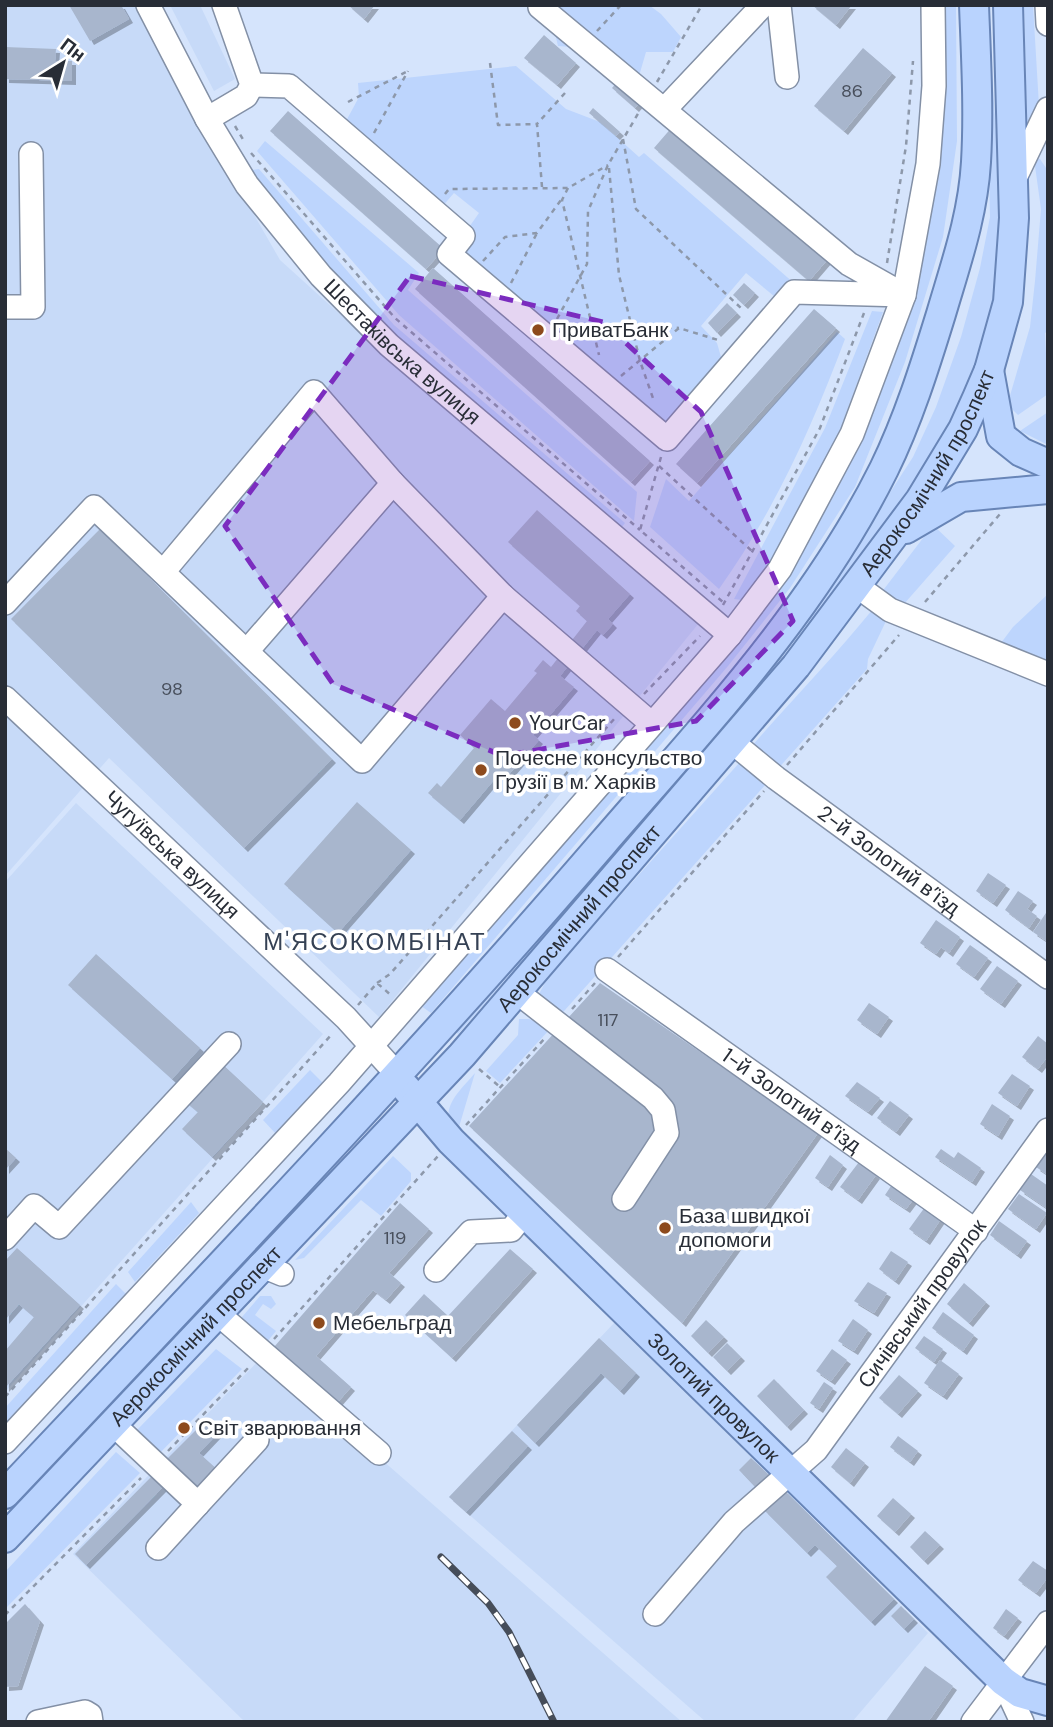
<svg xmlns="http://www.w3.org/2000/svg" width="1053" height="1727" font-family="'DM Sans',sans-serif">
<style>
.built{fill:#c7daf8}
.green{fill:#bdd5fd}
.building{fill:#a8b6cd;filter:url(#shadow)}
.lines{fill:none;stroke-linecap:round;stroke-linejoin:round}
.minor-casing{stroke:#8390a6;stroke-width:26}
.major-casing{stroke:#6885b7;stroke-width:32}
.path{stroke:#8d98aa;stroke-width:2.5;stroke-dasharray:5 5;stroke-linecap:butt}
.minor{stroke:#fff;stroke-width:23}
.major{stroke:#b9d3fe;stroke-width:28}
.rail-casing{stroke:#464d59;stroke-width:7}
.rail{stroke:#fff;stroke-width:4.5;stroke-dasharray:13;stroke-linecap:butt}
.marked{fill:#7b2cbf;fill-opacity:0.2;stroke:#7b2cbf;stroke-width:5;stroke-dasharray:14 9;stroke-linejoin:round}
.poi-dot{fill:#8d4a1c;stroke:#fff;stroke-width:2.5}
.labels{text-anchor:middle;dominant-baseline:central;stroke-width:7;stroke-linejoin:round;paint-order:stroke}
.number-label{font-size:18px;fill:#484f5c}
.poi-label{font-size:21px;fill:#282d36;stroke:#fff;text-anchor:start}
.street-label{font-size:21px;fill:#282d36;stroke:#fff}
.quarter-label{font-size:24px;letter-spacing:2px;fill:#354154;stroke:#fff}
</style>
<defs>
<filter id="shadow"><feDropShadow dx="4" dy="4" stdDeviation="0" flood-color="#0004"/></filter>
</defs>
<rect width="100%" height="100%" fill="#d5e4fc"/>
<path class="built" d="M5,5H141L176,79L280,260L376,347L703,618L379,1017L109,758L5,876Z
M170,5H200L235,79L214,91Z
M76,803L323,1034L5,1392V882Z
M615,1322L928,1633L852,1722H706L449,1497Z
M263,1356L682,1722H245L73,1554Z"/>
<path class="green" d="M561,5H649L661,14L681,37L673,52H646L639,76L585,48L558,46L551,17Z
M941,5H956L957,141L943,237L905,362L855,487L790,588L728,666L431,1013L417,1003L785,573L916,281L940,171L944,90Z
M1024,5H1033L1039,106L1027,135Z
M516,66L566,109L600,122L639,157L644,153L795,284L780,301L746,273L701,326L717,343L723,364L668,428L458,255L467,230L479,213L454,193L441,208L345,123L359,97L358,83Z
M987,74H992L1000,192L997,279L985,347L961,412L915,486L739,713L458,1034L453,1029L751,694L834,579L913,457L936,407L961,337L980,268L990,217Z
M265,141L419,273L408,290L637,492L634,521L399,315L257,151Z
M1034,159H1040L1048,171V331L1045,333L1048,394L1018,415L1009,406V399L1030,327L1035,281L1041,209Z
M259,169L394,325L625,523L621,528L392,333L300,240L251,170Z
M872,311L883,312L840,430L768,571L742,600L734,599L825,428Z
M837,332L845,339C812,427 774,512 719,589L650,527L666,479L689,501Z
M1048,412V445L1020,431Z
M933,525L955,546L904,604L881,593Z
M1048,594V666L998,647L1013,627Z
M873,609L886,621L868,659L867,669L776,771L750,748C791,701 834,657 873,609Z
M740,762L767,783L557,1019L538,996L549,975Z
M519,1019H529L551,1028L500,1083L486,1071L518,1035Z
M310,1070L323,1083L276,1134L263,1120Z
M475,1073L459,1127L453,1132C439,1107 460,1091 475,1073Z
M393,1156L411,1173V1181L381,1216L361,1200L304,1258L295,1260Z
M191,1202L199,1213L135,1282L128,1272Z
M116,1284L126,1294L5,1429V1408Z
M260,1296H271L276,1304L271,1309L263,1304L255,1315L276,1331L252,1360L232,1342L229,1332Z
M216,1349L242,1369L155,1458L135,1435L137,1430Z
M116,1452L140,1473L5,1609V1572Z"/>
<path class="building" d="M69,5H121L129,19L90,41Z
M348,5H375L364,19Z
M812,5H852L836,25Z
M544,35L576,63L557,85L524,58Z
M5,47L56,49L55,61H72V81L5,79Z
M863,48L892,73L844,131L814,106Z
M620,79L643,99L635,108L612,88Z
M593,108L620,132L616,136L589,113Z
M288,111L444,249L426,269L270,131Z
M673,126L828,259L809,281L654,148Z
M433,268L650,461L631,482L415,289Z
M744,283L755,293L744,305L733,295Z
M727,303L737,313L717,333L708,323Z
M814,309L836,328L697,483L676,464Z
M537,510L630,594L608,619L613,624L603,635L597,630L560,676L574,687L533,735L539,740L505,779L499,774L460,820L428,793L437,783L441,787L474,748L460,735L491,699L505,711L537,673L534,671L543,660L551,667L587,621L576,611L580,606L508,542Z
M100,529L332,759L244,848L11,619Z
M357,802L411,850L338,933L284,884Z
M988,873L1006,885L993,903L976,891Z
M1018,891L1033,901L1027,909L1037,916L1029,928L1005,910Z
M1048,910V942L1033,932Z
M936,920L960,937L949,953L941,947L936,954L920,943Z
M970,945L988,958L974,977L956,964Z
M96,954L200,1048L172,1079L68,985Z
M997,966L1018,981L1001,1004L980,989Z
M600,983L818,1133L682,1323L469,1126Z
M869,1003L889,1017L877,1034L857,1020Z
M1038,1036L1048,1044V1056L1038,1069L1022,1057Z
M220,1062L263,1102L212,1157L182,1129L198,1112L185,1101Z
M1012,1074L1030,1086L1017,1106L998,1093Z
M857,1082L880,1098L868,1112L845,1096Z
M890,1101L909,1115L896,1132L877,1118Z
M992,1104L1010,1116L998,1136L980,1124Z
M5,1148L16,1158L5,1170Z
M941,1149L954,1158L958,1152L981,1168L972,1182L935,1157Z
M1048,1150V1175L1036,1167Z
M830,1155L843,1165L828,1187L815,1178Z
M859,1162L876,1175L858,1200L840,1187Z
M1031,1174L1048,1186V1209L1020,1190Z
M893,1183L915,1197L906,1209L885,1195Z
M1019,1194L1047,1213L1036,1229L1008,1209Z
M400,1203L429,1229L389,1273L401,1283L386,1300L373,1290L316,1356L351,1387L337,1403L274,1347Z
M925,1207L941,1219L926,1241L909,1229Z
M999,1221L1027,1241L1017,1255L990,1235Z
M17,1248L80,1305L5,1388V1351L34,1317L19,1304L5,1320V1261Z
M510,1249L533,1269L452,1358L405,1315L424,1294L448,1316Z
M891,1251L908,1262L895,1281L879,1269Z
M868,1282L887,1293L874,1313L854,1301Z
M964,1283L986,1302L969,1323L947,1304Z
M943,1312L974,1335L963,1351L932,1328Z
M853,1319L868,1330L854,1351L838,1341Z
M706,1320L724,1337L708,1353L691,1336Z
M924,1336L943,1349L934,1362L915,1348Z
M599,1338L636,1373L620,1391L601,1373L535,1443L517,1425Z
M727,1343L741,1357L727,1371L713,1357Z
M832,1349L847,1360L831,1381L816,1371Z
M940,1360L959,1374L943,1396L924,1383Z
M899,1375L918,1391L898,1414L879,1398Z
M774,1379L804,1410L787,1427L757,1396Z
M824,1382L833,1388L819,1409L810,1403Z
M204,1422L217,1434L199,1453L220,1472L197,1496L163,1463Z
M512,1431L528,1446L466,1512L449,1497Z
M898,1436L918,1451L910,1462L890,1447Z
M846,1448L865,1463L850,1483L831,1467Z
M751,1458L769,1475L756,1488L739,1470Z
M153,1475L164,1486L86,1565L75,1554Z
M784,1490L894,1599L871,1622L826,1577L837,1566L815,1545L807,1553L764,1510Z
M893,1498L911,1514L895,1532L877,1516Z
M925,1531L940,1545L924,1561L910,1547Z
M1033,1561L1048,1571V1577L1036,1593L1018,1580Z
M25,1604L40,1621L18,1686L5,1687V1624Z
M901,1606L914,1619L904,1629L891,1616Z
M1006,1609L1018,1618L1004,1636L993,1628Z
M925,1666L953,1686L928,1722H885Z"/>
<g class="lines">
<g class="minor-casing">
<g id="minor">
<path id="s1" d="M148,5L207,119L247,185L321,276L389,345L730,635"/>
<path d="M779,5L787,77"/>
<path d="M1047,5L1048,24"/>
<path d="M252,85L289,86L463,236L449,254L667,439L794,292L904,295L849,264L540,7"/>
<path d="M665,109L763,5"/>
<path d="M207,119L246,96L252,85L224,5"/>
<path d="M1014,180L1048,109"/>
<path d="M5,307H33L31,154"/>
<path d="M163,572L314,392L393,483L503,596"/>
<path d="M857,586L890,610L1048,674"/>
<path d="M5,603L94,507L362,761L503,596L652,724"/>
<path d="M247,651L393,483"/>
<path id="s2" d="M5,698L346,1018L396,1073"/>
<path id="s3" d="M731,741L776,778L1048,977"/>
<path id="s4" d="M607,970L976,1231"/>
<path d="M517,992L653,1098L663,1110L667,1133L624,1199"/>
<path d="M5,1238L34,1206L59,1227L229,1044"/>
<path d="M260,1265L282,1274"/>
<path d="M436,1270L471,1232L511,1230L525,1213"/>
<path d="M216,1312L379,1453"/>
<path d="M113,1424L198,1504L257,1440"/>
<path d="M5,1442L339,1083L730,635L780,569L852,434L904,295L928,164L934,86L933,5"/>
<path d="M158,1548L198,1504"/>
<path id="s5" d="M655,1614L734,1522L816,1450L1048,1130"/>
<path d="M1003,1681L1022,1722"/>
<path d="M38,1722L85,1712L90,1715L91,1722"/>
<path d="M973,1722L1048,1623"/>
</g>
</g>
<g class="major-casing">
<g id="major">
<path d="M989,370L1001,436L1021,452L1048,464"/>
<path d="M906,529L961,497L1048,489"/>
<path id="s6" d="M405,1087L451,1141L1003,1681L1020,1693L1048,1701"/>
<path d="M5,1494C207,1280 411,1066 603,843C705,725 814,610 884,469C908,420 925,366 941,314C956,263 973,215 976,162C979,110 976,57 974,5"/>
<path id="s7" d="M5,1538L462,1055L796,666L920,500L963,429L977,398L989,370L1008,302L1014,218L1008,5"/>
</g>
</g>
<path class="path" d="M597,31L621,5
M490,63L498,125L537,124
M657,82L702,5
M348,102L408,71
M235,126L244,141
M374,133L408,71
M623,139L636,209L743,310
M251,153L395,318L640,530
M609,168L619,275L640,361L654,401
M542,187L537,124L565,93
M568,188L562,200L599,355
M445,194L449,189L568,188L608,165
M483,261L505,237L537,233L561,200
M887,263L906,146L913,61
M511,283L537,233
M557,319L587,264L588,211L608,165L639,112
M567,330L633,325L679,328
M621,376L679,328L718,340
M661,457L640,530L724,603
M659,466L754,553
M925,602L1000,514
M723,605L820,428L864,313
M644,694L700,636
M787,765L899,635
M618,957L764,791
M377,983L390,974L615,718
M358,1005L377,983L392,996
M572,1009L595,983
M479,1069L500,1087
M466,1125L546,1037
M274,1339L438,1156
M5,1397L333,1033
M168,1451L251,1365
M5,1615L141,1478"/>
<use href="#minor" class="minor"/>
<use href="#major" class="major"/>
<g class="rail-casing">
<path id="rail" d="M441,1557L488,1603L509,1632L554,1722"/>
</g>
<use href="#rail" class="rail"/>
</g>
<path class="marked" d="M410,276L603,322L701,412L793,621L696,721L503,756L333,684L225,526Z"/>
<g class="poi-dot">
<circle cx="538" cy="330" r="7"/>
<circle cx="515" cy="723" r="7"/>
<circle cx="481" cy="770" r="7"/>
<circle cx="665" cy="1228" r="7"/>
<circle cx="319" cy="1323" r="7"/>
<circle cx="184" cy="1428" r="7"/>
</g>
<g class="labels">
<g class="number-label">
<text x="852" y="91">86</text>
<text x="172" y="689">98</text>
<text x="608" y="1020">117</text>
<text x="395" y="1238">119</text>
</g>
<g class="poi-label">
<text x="552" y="330">ПриватБанк</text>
<text x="529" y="723">YourCar</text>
<text x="495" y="758">Почесне консульство<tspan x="495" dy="24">Грузії в м. Харків</tspan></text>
<text x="679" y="1216">База швидкої<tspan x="679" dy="24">допомоги</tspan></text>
<text x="333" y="1323">Мебельград</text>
<text x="198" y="1428">Світ зварювання</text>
</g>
<g class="street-label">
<text stroke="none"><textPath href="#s1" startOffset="434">Шестаківська вулиця</textPath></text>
<text stroke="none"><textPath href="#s7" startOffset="1412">Аерокосмічний проспект</textPath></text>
<text stroke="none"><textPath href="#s2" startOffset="229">Чугуївська вулиця</textPath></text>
<text stroke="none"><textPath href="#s3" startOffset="198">2-й Золотий в’їзд</textPath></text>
<text stroke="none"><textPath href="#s7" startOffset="845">Аерокосмічний проспект</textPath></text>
<text stroke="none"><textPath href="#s4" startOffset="226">1-й Золотий в’їзд</textPath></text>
<text stroke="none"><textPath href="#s5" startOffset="411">Сичівський провулок</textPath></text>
<text stroke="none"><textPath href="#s7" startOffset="278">Аерокосмічний проспект</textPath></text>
<text stroke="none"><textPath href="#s6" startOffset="438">Золотий провулок</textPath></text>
</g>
<g class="quarter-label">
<text x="375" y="941">М'ЯСОКОМБІНАТ</text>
</g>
</g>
<rect width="1053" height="1727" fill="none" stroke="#282d36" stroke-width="14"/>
<g transform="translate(63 63) rotate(37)" stroke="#ffffff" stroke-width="5" paint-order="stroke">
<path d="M0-5L12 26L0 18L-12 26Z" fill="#282d36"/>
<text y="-10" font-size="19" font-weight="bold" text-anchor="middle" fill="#282d36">Пн</text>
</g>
</svg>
